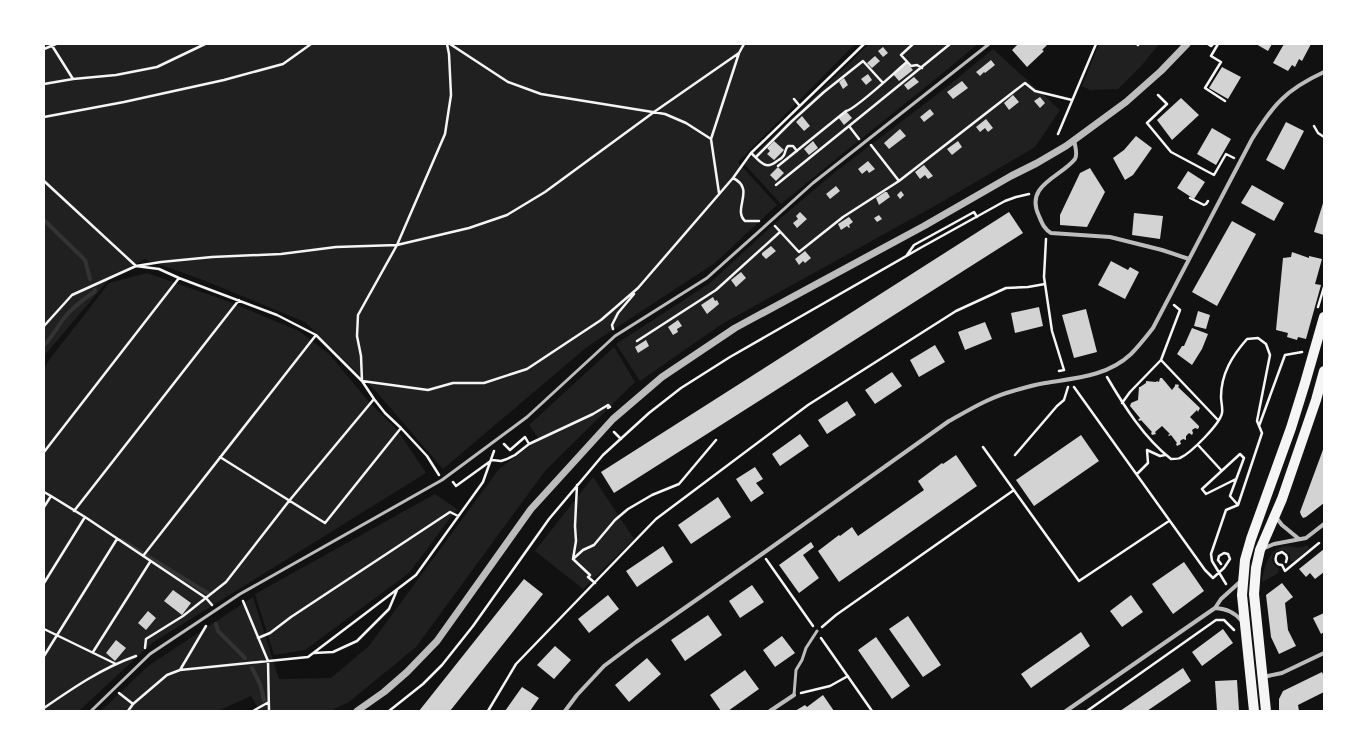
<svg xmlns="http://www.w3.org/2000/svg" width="1368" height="755" font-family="'Times New Roman',serif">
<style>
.green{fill:#202020}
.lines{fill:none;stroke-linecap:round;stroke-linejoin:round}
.stream{stroke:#333;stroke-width:4}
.building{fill:#d3d3d3}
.path{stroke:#f5f5f5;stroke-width:2.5}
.service{stroke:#bcbcbc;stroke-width:3}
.minor{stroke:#bcbcbc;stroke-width:4}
.tertiary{stroke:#bcbcbc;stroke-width:7}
.primary{stroke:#f5f5f5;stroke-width:10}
</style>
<rect width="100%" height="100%" fill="#111"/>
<path class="green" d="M44,44H855L738,162L777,205L715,263L587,347L443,469L374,389L305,322L203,280L145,259L111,277L44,356Z
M869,44H978C913,98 846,150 781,204L744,164Z
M1099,44H1159L1142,65L1118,89L1090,90L1082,86Z
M993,49L1060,110L1035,147L940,203L722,324L640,381L616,344L710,283L782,217L834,173L948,86Z
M147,273L227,301L299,331L329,354L370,403L398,431L426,473L152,643L79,711H44V369L49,360L109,283Z
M614,347L635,382L545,471L416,647L349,702L330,711H260L251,696L218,711H101L148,666L253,597L279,679L331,678L369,646L499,469L539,439L529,425Z
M593,477L634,539L583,589L535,551Z
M435,494L457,509L409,573L305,650L274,655L255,594Z
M1307,545L1309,548L1295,561H1290V555C1279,541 1263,560 1279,568L1278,573L1270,578L1262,582C1264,567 1269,546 1288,546C1294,547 1301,549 1307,545Z"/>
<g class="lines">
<path class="stream" d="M44,220L85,260L90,279
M44,345C53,337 57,326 65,317C73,307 84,299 94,292L95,290
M121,540L209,594
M216,624L218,631L245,658
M252,668L260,684L264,700"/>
</g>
<path class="building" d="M1018,44H1048L1042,50L1044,51L1027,67L1012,50Z
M1256,44H1272L1268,51Z
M1284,44H1311L1302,61L1299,59L1295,67L1292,65L1288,71L1273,63Z
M883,47L888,53L883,57L878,51Z
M875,56L880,61L872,68L867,63Z
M991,60L995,65L985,73L984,72L980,76L976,72Z
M907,63L913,70L899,81L893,74Z
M1222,67L1241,77L1228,99L1209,88Z
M868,74L872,80L866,85L861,79Z
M914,77L919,82L908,90L904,85Z
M844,78L848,85L843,89L839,82Z
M962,81L968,88L953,99L947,92Z
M1013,95L1019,102L1009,110L1004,103Z
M1040,97L1045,103L1040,108L1034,101Z
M1181,98L1199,115L1172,140L1157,120Z
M930,109L934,114L924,122L920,117Z
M846,111L852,118L844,125L838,117Z
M802,116L810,126L804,131L796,122Z
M986,119L993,128L988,132L985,128L980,132L976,127Z
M1286,122L1304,131L1284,170L1266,160Z
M1212,128L1231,139L1216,165L1197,154Z
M900,129L906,136L889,149L884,143Z
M1136,136L1152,148L1133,175L1125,180L1113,158L1124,150Z
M774,141L784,150L774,160L767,154L770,151L767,148Z
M813,141L818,148L809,155L804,149Z
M958,141L962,147L952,155L947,149Z
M868,161L875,169L869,173L867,170L862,174L858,169Z
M924,165L933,176L928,179L925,175L920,179L915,172Z
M778,167L784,173L776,181L770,175Z
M1090,168L1105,192L1087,227L1060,225V215L1080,173Z
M1188,171L1205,182L1194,199L1177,188Z
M1252,185L1284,203L1274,221L1241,203Z
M836,186L840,191L830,199L826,194Z
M901,191L904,195L900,199L897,195Z
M885,192H887L890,197L879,205L876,198Z
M1324,200V235L1314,232Z
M800,212L807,219L797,228L793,223L798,219L796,216Z
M1009,212L1023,233L614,493L601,472Z
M1134,213L1163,216L1160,239L1132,235Z
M879,215L882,219L877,222L874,218Z
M849,217L853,222L849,225L850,227L849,228L847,226L841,230L838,224Z
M1232,221L1256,234L1217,306L1192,292Z
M771,246L776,251L766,259L762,255V253Z
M805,251L811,258L805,263L803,261L799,265L795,259Z
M1292,252L1309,258V256L1322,259L1315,284L1321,285L1306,339L1298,337L1297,340L1287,337L1288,333L1276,330L1283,258L1291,257Z
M1111,261L1128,270L1130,267L1139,272L1125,299L1098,285Z
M741,272L746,278L736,287L731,280Z
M713,297L715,301L717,300L719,304L707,314L701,305Z
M1039,307L1043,326L1015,333L1011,313Z
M1086,309L1097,352L1074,358L1062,315Z
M1198,311L1210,315L1206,329L1194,326Z
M678,320L682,326L677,329L678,332L673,335L668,327Z
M985,322L992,339L965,350L958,332Z
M1192,328L1208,334L1202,349L1192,365L1177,354L1182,346H1184Z
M646,340L649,346L638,353L635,347Z
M935,345L945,362L919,377L910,360Z
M892,372L902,386L875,404L865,390Z
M1160,378H1162L1172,390L1175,386V385L1176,384L1177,385L1178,384L1179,386L1178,387L1200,408L1198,412L1197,410L1190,417L1199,426V427L1198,429L1195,428L1192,430L1193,433L1192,435L1189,433L1186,436V440L1183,439L1180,441L1181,444L1177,446L1176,444L1177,443L1171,435L1169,436L1168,435L1170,434L1162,426L1155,432L1156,434L1152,435L1151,433L1152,432L1141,420L1140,421L1138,420L1140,418L1130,406L1131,403L1138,400L1139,387H1140L1146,383V381L1156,382L1157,381L1159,382Z
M847,401L856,415L827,434L818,420Z
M800,434L809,446L780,466L772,454Z
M1081,435L1099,461L1034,506L1016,480Z
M1324,447V503L1306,517L1303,518L1301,515L1300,512Z
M956,455L977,486L839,582L818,551L839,535L840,536L852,527L858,536L924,490L918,481L942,463L943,464Z
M755,467L763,479L756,483L764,493L751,502L736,479Z
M718,497L731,517L691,544L678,525Z
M811,542L814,547L803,555L819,578L799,593L779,565Z
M663,546L673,562L637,587L626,571Z
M1324,549V572L1315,579L1310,573L1306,577L1299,569Z
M1184,562L1204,591L1173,614L1152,584Z
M524,579L543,594L450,711H419Z
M1282,583L1293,597L1285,603L1288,630L1296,646L1279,654L1271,637L1266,595Z
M752,585L764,602L740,618L729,601Z
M173,590L191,603L182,615L164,601Z
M608,595L619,609L589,633L578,619Z
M1131,595L1143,612L1122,627L1110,611Z
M148,611L156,618L146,630L138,623Z
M1324,613V632L1321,634L1313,618Z
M708,615L722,635L685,661L671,640Z
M908,616L941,665L923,677L889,629Z
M1223,629L1233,643L1202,666L1192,652Z
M1081,632L1090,646L1031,688L1021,674Z
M782,636L795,653L775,667L763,650Z
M876,637L910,686L892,699L858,650Z
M116,640L126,648L115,661L106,653Z
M555,646L571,660L554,679L537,665Z
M647,658L661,674L629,702L615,685Z
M1183,668L1191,681L1147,711H1120Z
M745,670L759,689L728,711H721L710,695Z
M1322,672L1324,677V692L1298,705L1299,711H1279V699L1283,691Z
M1237,680L1239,711H1217L1215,681Z
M522,687L539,698L530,711H505Z
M823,695L834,711H795L805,705L807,707Z"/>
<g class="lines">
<path class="path" d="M51,44L73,79
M447,44L449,54L451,95L445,134L397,245L358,315L357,336L361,356L362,381L428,390L453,383H484L527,369L601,320L638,288
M450,44L508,82L541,94L665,114L686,123L711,139
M913,44L901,55L911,66L917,65L922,68
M1137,44L1138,45
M1208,44L1211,46L1213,44
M1218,44L1211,56L1221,62L1205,88L1225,101
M44,49L56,44
M44,84L73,79L116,75L157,67L205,44
M1158,95L1167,104L1147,123L1171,152L1214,175L1226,154L1234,158
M794,99L799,105
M44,117L124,102L224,80L283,64L311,44
M849,126L950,44
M1314,126L1318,133L1324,137
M1058,134L1096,44
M871,145L899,181
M751,153C760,161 765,171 777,161C779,160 783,157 784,155C786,151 785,149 788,146H793L797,151
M756,157L792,121L824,92L863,61L883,83
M778,166L846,111C855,110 897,70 907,62
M733,178C756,189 732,209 745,221H759
M44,181L136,266L159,269L179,278L277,315L316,335L362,381L374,399L385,413L401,428L427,456L439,475
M776,185L849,126L859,139
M719,193L711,139L739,53
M1190,198L1204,205L1206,204L1208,201
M775,226L799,252L843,217L899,181L1025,83L1035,91L1072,100
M1046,239L1044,277L1052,331L1064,370L1059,371
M907,255L914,245L974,212L977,217
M638,288L733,178L751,153L864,44
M1318,307L1324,287
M44,326L72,295L136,266L161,262L212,257L281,254L336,247L397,245L469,228L507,215L545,192L654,112L739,53L744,44
M613,329L612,325L618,313L634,294
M637,341L716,290L780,232
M1161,360L1218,420
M1107,377C1124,406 1144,438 1171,459C1174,459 1178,459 1180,458C1191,453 1220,424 1222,413C1223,408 1221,402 1221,397C1221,374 1232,356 1247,339L1258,338L1266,344L1270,355L1257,421L1262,433L1238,505L1226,510L1211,554L1212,561L1226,584
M1074,387L1205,570L1213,578L1224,568L1230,559L1228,554L1224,553L1219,556L1218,560L1221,564
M1122,403L1130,392L1161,360L1180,310L1174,305
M1259,426L1285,355L1302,352
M614,432L621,439
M504,444L510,450L525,437L529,444
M1198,445L1221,470
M983,447L1079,581L1169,521
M44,452L179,278
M1015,455L1057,406L1064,400L1068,387
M220,457L325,523L401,428
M1137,474L1148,463L1147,450L1160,456L1165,455
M1236,479L1206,494L1202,489L1240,454L1244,458L1230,496L1238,505
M453,482L456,486L492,460L501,461L507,459L515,455L529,444L593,414L608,405L610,407L608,408
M577,485L575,526L576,541L573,559L583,550L594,545L615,520L628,509L652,495L679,484L716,440
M44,492L51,496L44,507
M51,496L85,517
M74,511L239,300
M143,556L316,335
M573,559L590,575L588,577L595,583
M766,559L813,626
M1286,562L1287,558L1286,555L1282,552L1277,554C1274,560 1276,565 1282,565L1285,571L1319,543
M44,583L85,517L206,598L212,605
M243,601L268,661L269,711
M822,627L836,615L1014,490
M44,629L116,664
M258,638L270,633L291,617L450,512L458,516
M821,638L872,711
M145,648L146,639L183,616L226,582L289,501L374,399
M93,652L150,562
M314,653L333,652L357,641L389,609L397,590
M44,656L117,539
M180,670L206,626
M119,693L133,704
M801,693L830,686L848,676
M44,708C73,688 102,668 136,656
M128,711L133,704L167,675L180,670L308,657L416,575L483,482L494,451
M253,711L269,702
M389,711L423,684L442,665L473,626L549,519L603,455L649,413L681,388L730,357L922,247L1005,201L1016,197L1029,194
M488,711L516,664L656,519L808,405L956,311L1006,288L1028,287L1045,284
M1087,711L1216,620H1224L1234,630"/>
<path class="service" d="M794,695L796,670L802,660L806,648L817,631
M91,711L150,654L240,594L442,480L527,417L615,336L707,278L813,183L989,44"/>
<path class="minor" d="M1074,140C1075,146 1078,154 1075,159C1061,177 1024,185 1039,216C1042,223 1044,229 1051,233L1110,237L1162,250L1189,259
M1275,516L1282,525L1299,539
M1262,549L1274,544L1306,538L1324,524
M1215,608C1227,609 1234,612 1242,621
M1263,677L1282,673L1324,653
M565,711L577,695L604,666L636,642L762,554L949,421C969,410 990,397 1013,391C1023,388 1034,385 1045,383C1076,378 1108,376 1131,354C1139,346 1146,337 1153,328L1252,139C1261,125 1270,110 1282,99C1294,87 1309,79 1324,72
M770,711L794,695
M1066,711L1215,608L1221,599L1241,581"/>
<path class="tertiary" d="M357,711L384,692L407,672L437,641L531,509L613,419L662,377L735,328L924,226L1011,176L1037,163L1066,146L1126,102L1161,71L1187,44"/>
<path class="primary" d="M1254,711L1242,595L1245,560L1251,539L1291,428L1305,383L1324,317
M1266,711L1254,594L1256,568L1260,550L1282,499L1316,400L1324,371"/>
</g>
<rect width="1368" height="755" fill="none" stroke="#ffffff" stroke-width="90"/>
</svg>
